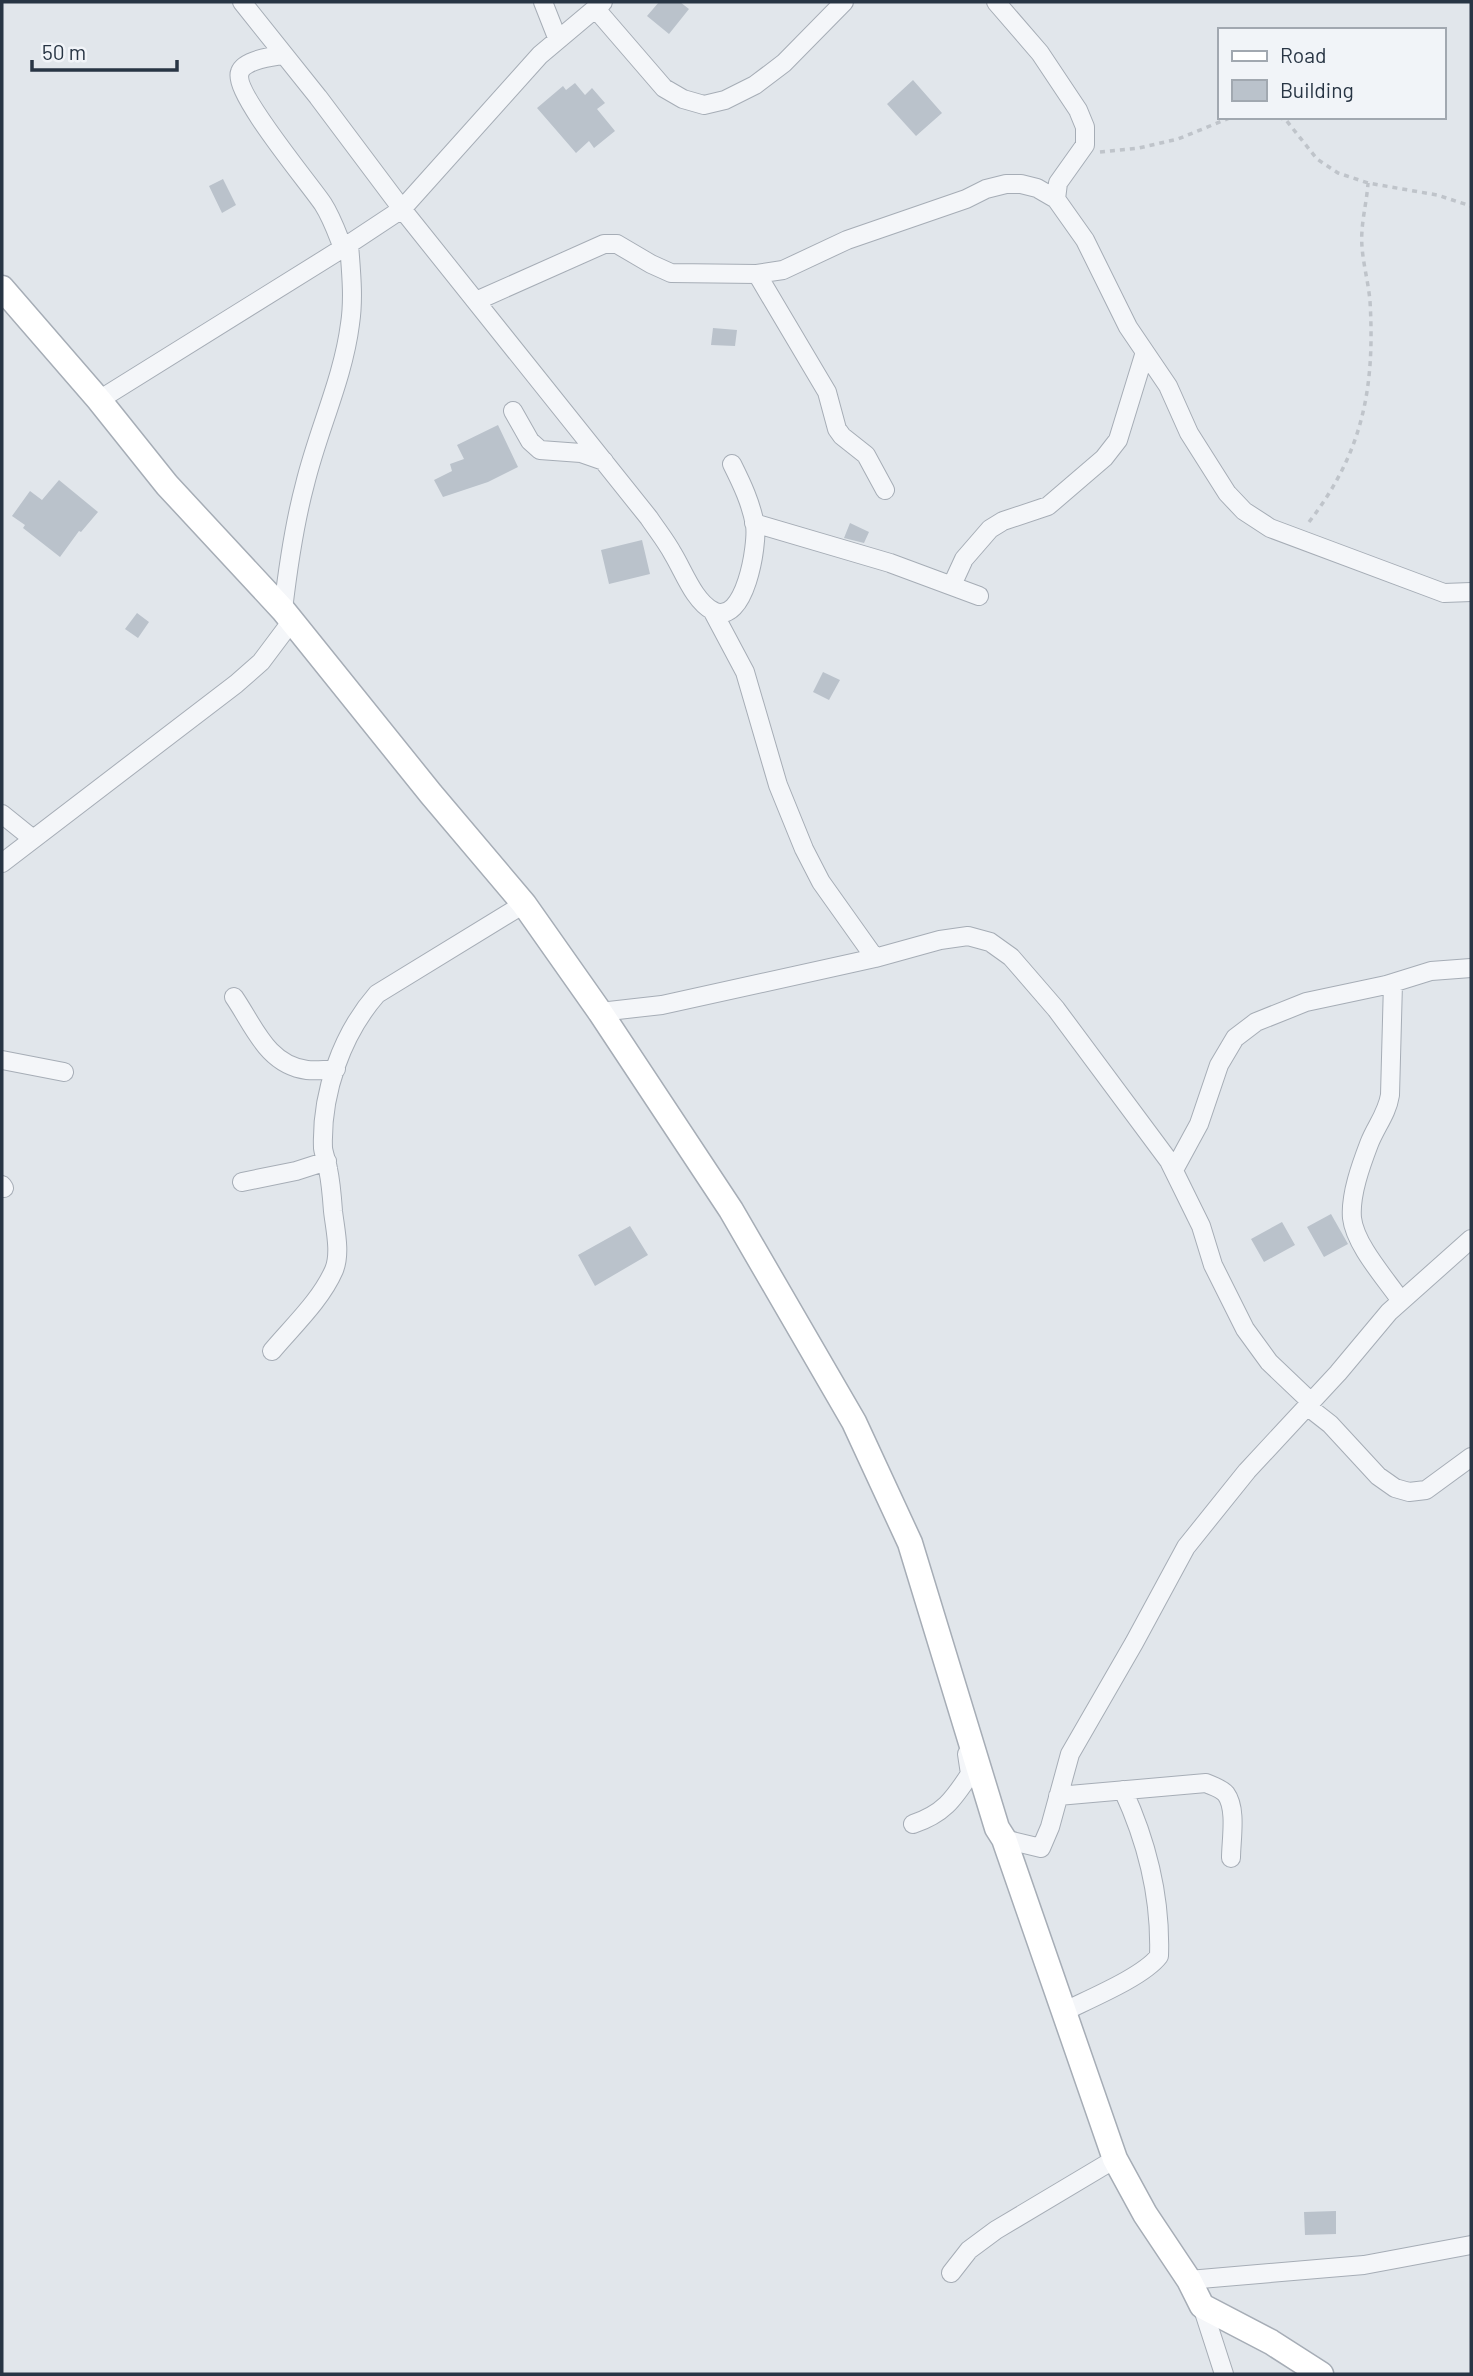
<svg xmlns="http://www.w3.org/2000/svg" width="1473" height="2376" font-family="Barlow,sans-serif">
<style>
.building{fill:#bac2cb}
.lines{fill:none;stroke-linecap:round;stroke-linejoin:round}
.street-casing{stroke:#a6adb6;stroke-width:20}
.secondary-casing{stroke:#a6adb6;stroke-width:27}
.path{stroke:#bfc4ca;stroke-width:3.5;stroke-dasharray:5 5;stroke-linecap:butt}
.street{stroke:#f4f6f9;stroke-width:18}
.secondary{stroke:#fff;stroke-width:24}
</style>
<rect width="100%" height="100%" fill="#e1e6eb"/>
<path class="building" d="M659,2H680L689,9L669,34L647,16Z
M913,80L942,113L916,136L887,104Z
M575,83L585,95L592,88L605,103L597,109L615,131L594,148L589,141L576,153L537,108L563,86L566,90Z
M223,179L236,205L222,213L209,186Z
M713,328L737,330L735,346L711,345Z
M498,425L518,467L488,482L443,497L434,480L452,471L450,464L464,459L457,445Z
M59,480L98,512L81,532L79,531L60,557L23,528L25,525L12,516L30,491L42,500Z
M850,523L869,532L864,543L844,538Z
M642,540L650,574L609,584L601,550Z
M137,613L149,622L138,638L125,629Z
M823,672L840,680L829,700L813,692Z
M1331,1214L1348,1244L1324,1257L1307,1227Z
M1282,1222L1295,1245L1264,1262L1251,1239Z
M630,1226L648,1255L595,1286L578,1255Z
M1336,2211V2234L1305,2235L1304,2212Z"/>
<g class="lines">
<g class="street-casing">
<path id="street" d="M242,2L318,97L402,209L649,518C657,530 666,541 673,554C684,572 694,601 713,611C745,627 758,544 755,525C751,503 742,484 732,464
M543,2L558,40
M996,2L1040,53L1078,110L1085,127V145L1058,183L1056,199L1085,240L1128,327L1168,386L1189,433L1227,493L1244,511L1270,528L1444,593L1471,592
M595,8L664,88L683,99L704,105L725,100L755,85L784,63L844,2
M284,55C274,56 244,60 240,72C232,92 309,183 323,204C332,218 337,233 343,248
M757,274L827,392L837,429L842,436L866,455L885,490
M476,301L604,244H617L651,264L671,273L757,274L783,270L847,240L966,199L986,189L1006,184H1021L1037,188L1056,199
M99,400L343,248L402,209L540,55L603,2
M513,411L530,441L540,450L581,453L604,461
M754,523L890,563L979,596
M952,585L964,559L990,529L1003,521L1048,506L1104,458L1118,440L1145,352
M283,610C288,567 294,525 305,484C318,430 343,379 350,324C354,298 351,271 349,244
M712,610L745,672L778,785L804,849L821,882L875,958
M2,814L33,839
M2,863L236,684L261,662L291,622
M1393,983L1390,1095C1387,1114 1376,1126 1369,1144C1361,1165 1350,1195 1352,1218C1355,1245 1386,1279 1401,1301
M234,997C254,1026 267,1065 307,1070C316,1071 326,1070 336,1069
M600,1012L662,1005L875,958L940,940L968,936L990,942L1011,957L1056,1009L1169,1161L1201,1226L1213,1265L1245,1329L1269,1362L1311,1402
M2,1060L64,1072
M1174,1170L1199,1124L1219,1065L1235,1038L1256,1022L1306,1002L1386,985L1431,971L1471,968
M242,1182L296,1171L327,1161
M2,1185L4,1188
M272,1351C293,1326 321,1300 334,1270C341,1253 335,1229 333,1211C332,1197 331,1183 328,1169C327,1162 324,1155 323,1148C321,1093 342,1034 377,994L524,904
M1307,1406L1330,1424L1378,1476L1395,1488L1409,1492L1426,1490L1471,1457
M1058,1796L1206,1783C1212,1786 1221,1788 1226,1794C1237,1809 1231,1840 1231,1858
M913,1824C943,1814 953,1800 970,1774L967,1754
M1004,1839L1041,1848L1050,1827L1070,1754L1134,1643L1186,1547L1247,1471L1338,1373L1389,1312L1471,1239
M1063,2012C1089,1999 1143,1977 1159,1956C1161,1899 1147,1842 1123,1790
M951,2273L969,2250L996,2230L1115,2159
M1189,2280L1364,2265L1471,2245
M1202,2306L1224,2374"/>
</g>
<g class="secondary-casing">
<path id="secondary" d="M2,288L99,400L167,485L283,610L431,794L524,904L600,1012L731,1210L854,1422L910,1543L997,1828L1004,1839L1115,2159L1145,2214L1189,2280L1202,2306L1271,2342L1321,2374"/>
</g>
<path class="path" d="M1278,117L1286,120L1317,159L1338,173L1368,183L1437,195L1471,206
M1100,152L1139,148L1178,139L1232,117
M1309,522C1363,452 1375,388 1370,301C1368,278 1360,254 1362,231C1363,215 1367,199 1368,183"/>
<use href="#street" class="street"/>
<use href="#secondary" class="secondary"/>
</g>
<rect width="1473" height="2376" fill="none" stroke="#283544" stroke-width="7"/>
<rect x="1218" y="28" width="228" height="91" fill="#f1f4f8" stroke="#a1a8b0" stroke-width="2"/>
<rect x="1232" y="51" width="35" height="10" fill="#ffffff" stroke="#a1a8b0" stroke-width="2"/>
<text x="1280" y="63" font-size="21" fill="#283544">Road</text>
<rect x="1232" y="80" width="35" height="21" fill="#bac2cb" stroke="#a1a8b0" stroke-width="2"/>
<text x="1280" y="98" font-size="21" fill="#283544">Building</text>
<path d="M32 60v10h145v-10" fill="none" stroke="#283544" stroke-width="3.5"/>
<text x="42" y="60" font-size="21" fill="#283544" stroke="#f1f4f8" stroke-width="5" paint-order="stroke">50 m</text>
</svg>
